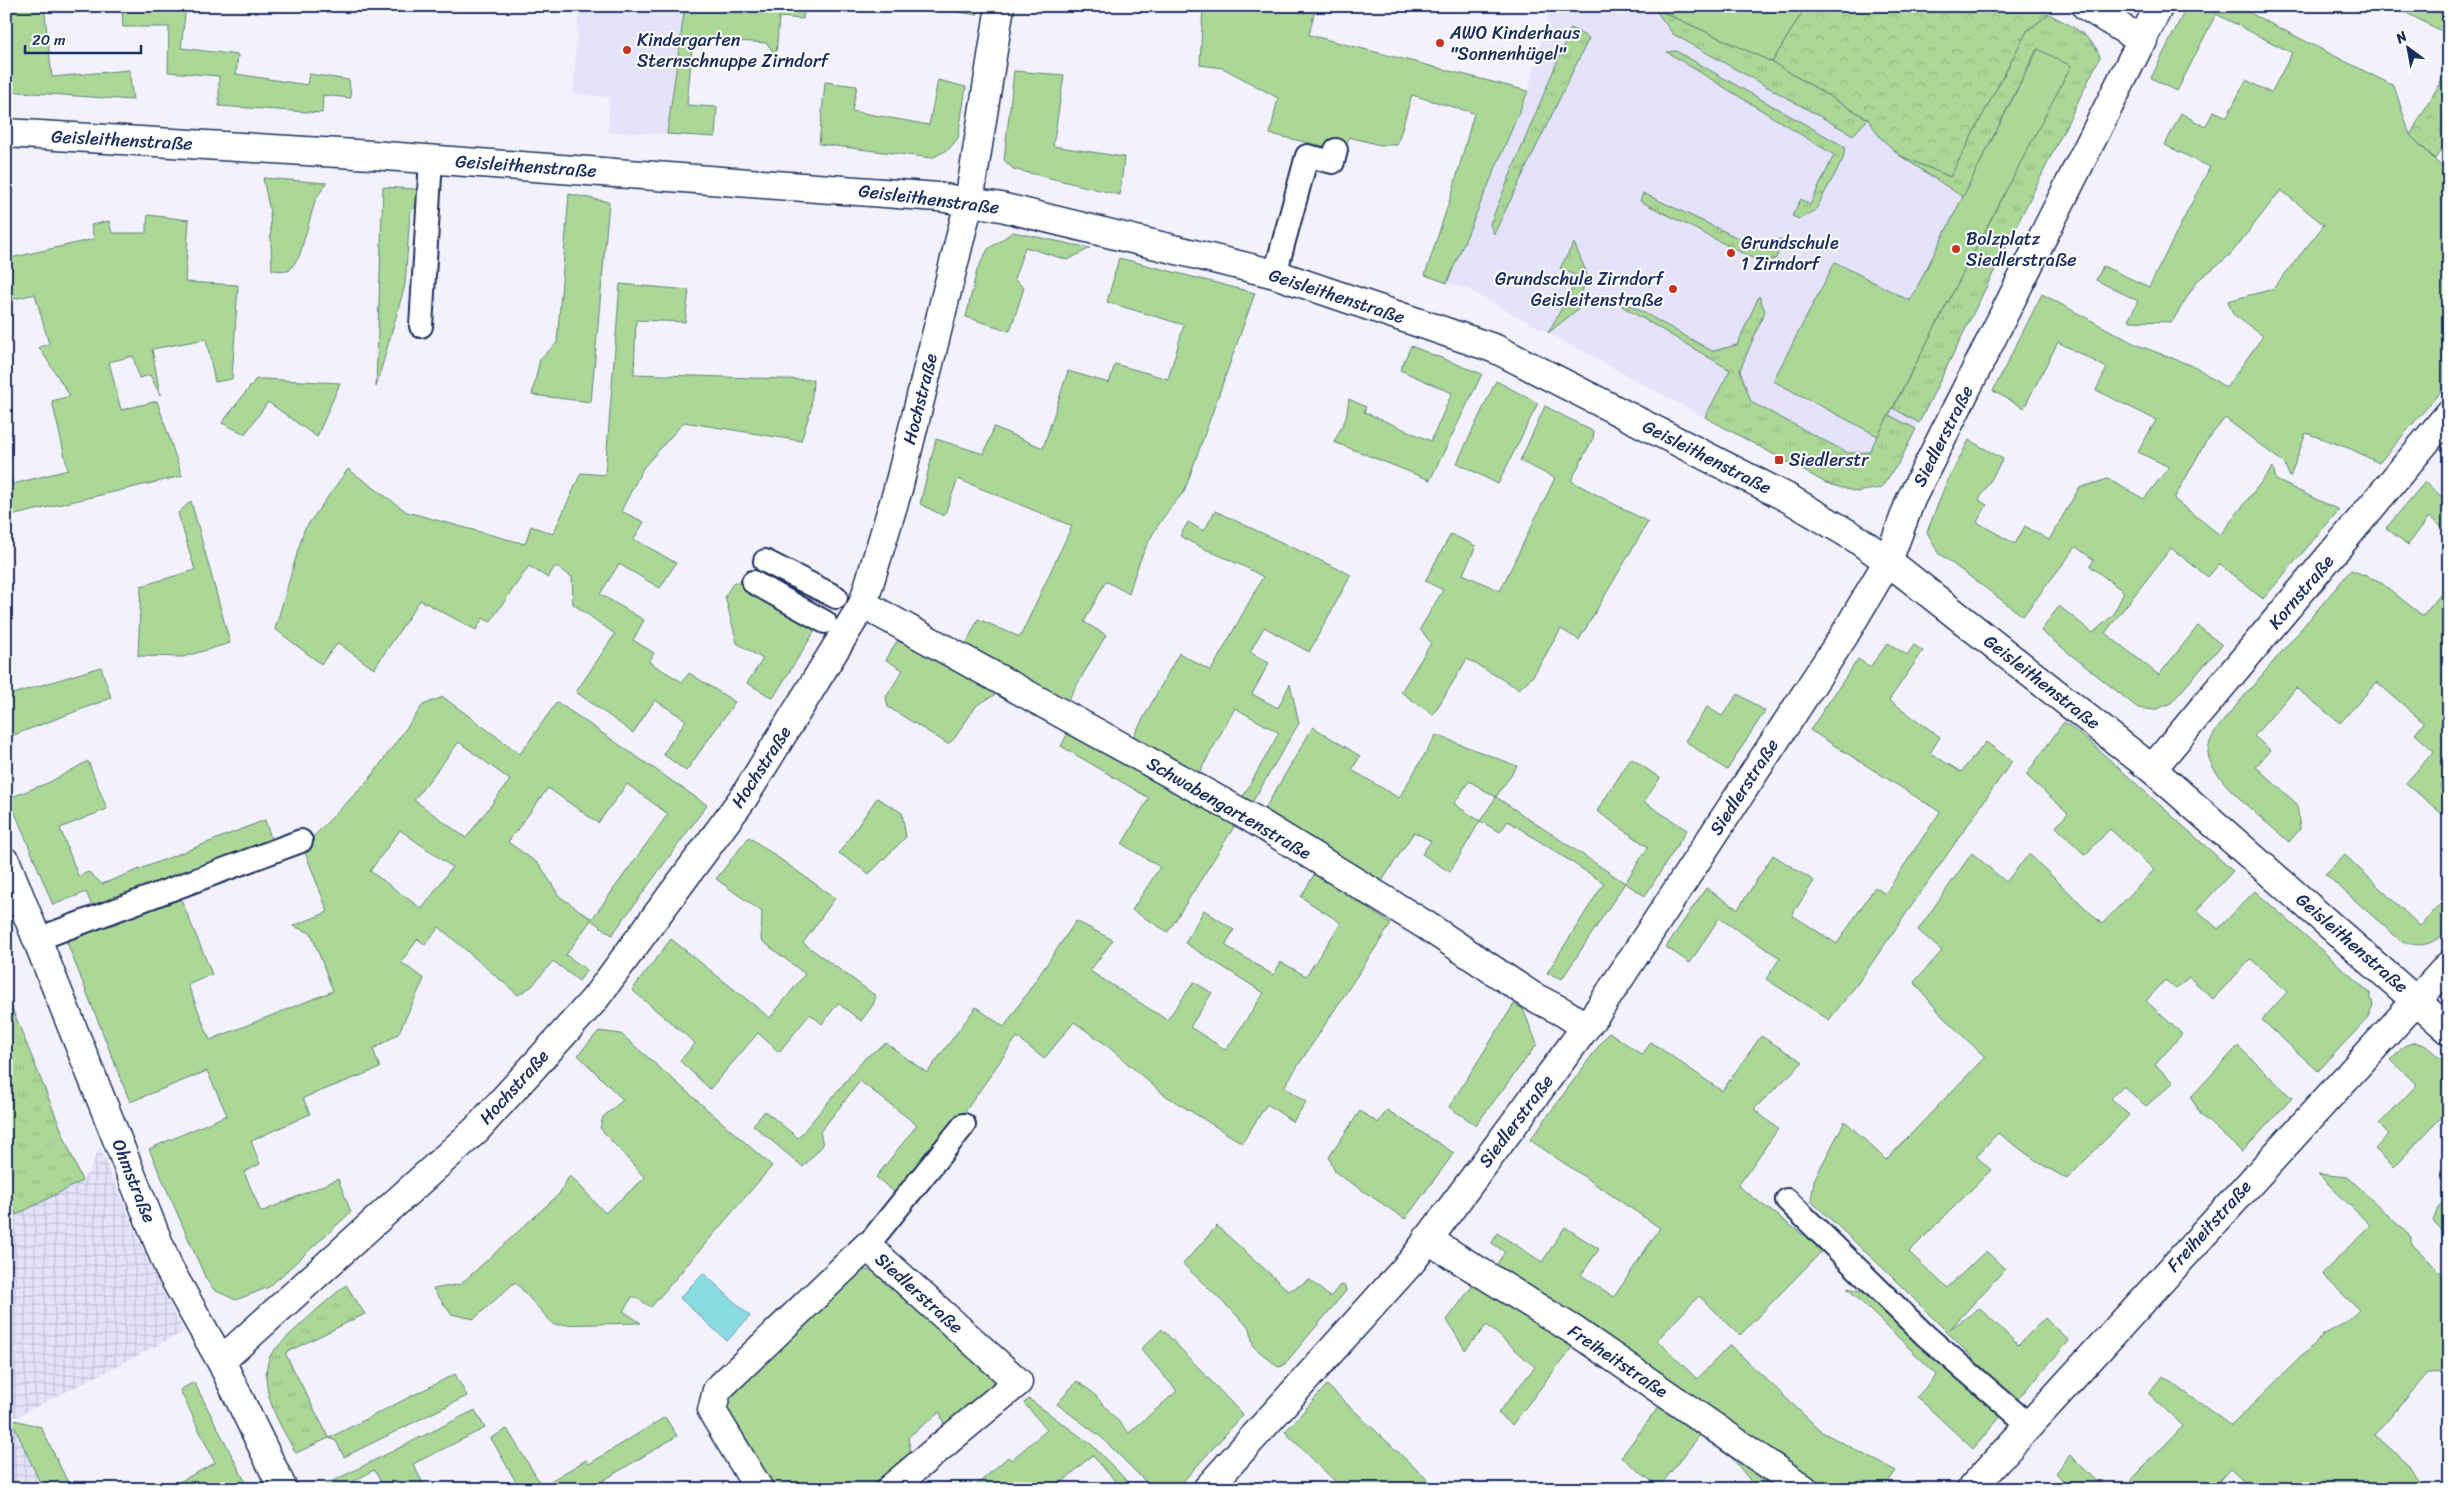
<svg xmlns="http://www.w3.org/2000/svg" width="2455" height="1495" font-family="Sriracha,sans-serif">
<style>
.built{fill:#e5e3f9}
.industrial{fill:url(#industrial-grid)}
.grass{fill:url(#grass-tufts);stroke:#63847a}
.forest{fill:url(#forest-crowns);stroke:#63847a}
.garden{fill:#abd897;stroke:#63847a;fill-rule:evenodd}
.water{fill:#8adce2;stroke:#5e97ad}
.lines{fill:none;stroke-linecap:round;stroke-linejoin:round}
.lane-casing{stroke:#1b2f5e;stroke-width:26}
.street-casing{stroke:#1b2f5e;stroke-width:31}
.lane{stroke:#fff;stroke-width:22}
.street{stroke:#fff;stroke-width:28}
.poi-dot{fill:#c8321e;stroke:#fff;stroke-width:2}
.labels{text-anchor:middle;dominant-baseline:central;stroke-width:4;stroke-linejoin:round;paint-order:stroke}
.poi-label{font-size:18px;fill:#1b2f5e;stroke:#fff;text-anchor:start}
.street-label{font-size:18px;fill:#1b2f5e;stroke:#fff}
</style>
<defs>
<pattern id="industrial-grid" width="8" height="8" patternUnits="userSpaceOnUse" patternTransform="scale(1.25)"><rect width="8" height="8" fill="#e5e3f9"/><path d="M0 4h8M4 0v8" fill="none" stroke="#c4c3d8"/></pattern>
<pattern id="grass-tufts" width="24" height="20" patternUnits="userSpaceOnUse" patternTransform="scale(1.25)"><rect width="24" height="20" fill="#abd897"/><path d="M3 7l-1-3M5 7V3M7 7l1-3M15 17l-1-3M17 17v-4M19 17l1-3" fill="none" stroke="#93ba85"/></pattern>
<pattern id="forest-crowns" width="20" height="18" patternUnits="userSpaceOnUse" patternTransform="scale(1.25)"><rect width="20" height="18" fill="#abd897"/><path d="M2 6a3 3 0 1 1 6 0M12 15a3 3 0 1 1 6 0" fill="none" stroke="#93ba85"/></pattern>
</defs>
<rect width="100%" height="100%" fill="#f3f2fc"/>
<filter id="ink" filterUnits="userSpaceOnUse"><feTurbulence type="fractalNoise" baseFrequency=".02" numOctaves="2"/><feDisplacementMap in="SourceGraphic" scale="10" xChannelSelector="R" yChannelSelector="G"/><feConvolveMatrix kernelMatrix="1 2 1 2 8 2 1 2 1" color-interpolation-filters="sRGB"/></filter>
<g filter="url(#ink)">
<path class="built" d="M579,6H685L667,134L608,132L609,97L573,94Z
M1550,6H1650L1772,62L1868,119L1879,136L2049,14L2083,33L2097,46L2100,57L1900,461L1881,488L1856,492L1826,483L1467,289L1447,283L1528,91Z"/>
<path class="industrial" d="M6,993L82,1181L93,1164L99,1146L155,1277L184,1332L12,1419L43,1489H6Z"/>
<path class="grass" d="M1654,8L1772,62L1868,119L1853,135L1673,34Z
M2049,14C2069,25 2092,34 2100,57L1919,423L1893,408L2070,66L2037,49L1963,197L1899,155L1950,177L2027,31Z
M1571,28L1589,38L1494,234L1490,224Z
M1676,51L1845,147L1843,159L1815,211L1799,219L1792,216L1801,199L1810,205L1834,155L1667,52Z
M1643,193L1770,253L1779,239L1785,241L1775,259L1760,262L1640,201Z
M1574,243L1587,274L1577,310L1548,333L1579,277L1560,268Z
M1759,296L1765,311L1740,370L1751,402L1848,453L1869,452L1889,415L1916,429L1900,461L1881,488L1856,492L1826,483L1705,417L1730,370L1620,305L1623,301L1712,351L1737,345Z
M6,993L82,1181L16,1215L6,1190Z
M346,1285L365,1314L285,1353L329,1438L296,1453C280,1425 257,1389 270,1356C273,1348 335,1293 346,1285Z"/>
<path class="forest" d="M1806,6H2037L2049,14L2027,31L1950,177L1899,155L1879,136L1868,119L1772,62Z
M2449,67V137L2435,159L2410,135Z"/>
<path class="garden" d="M6,6H44L52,77L129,70L133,100L6,91Z
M122,6H186L181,48L238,55L236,74L307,85L309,74L349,80L351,98L323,95L322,113L219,106V76L168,72L169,27H123Z
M685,6H804L803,19L779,17L776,56L767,43L693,38L687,105L717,107L715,137L667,134Z
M946,6H978L977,15L945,10Z
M1203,6L1228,9L1229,6H1316L1309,35L1528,91L1447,283L1425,275L1453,190L1474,113L1412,95L1397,145H1380L1349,137L1345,151L1270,134L1278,98L1223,68L1200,65Z
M1650,6H1806L1772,62Z
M2187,6H2236L2394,86L2410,135L2449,174V382L2379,463L2351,449L2306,433L2290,477L2284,463L2225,418L2205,443L2174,499L2220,535L2273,467L2276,480L2339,510L2263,599L2219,564L2208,577L2171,548L2105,633L2159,675L2198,626L2222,645L2171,703L2154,710L2138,708L2041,631L2059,606L2093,633L2113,615L2124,592L2090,566L2094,560L2076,547L2023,616L1938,553L1927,532L1945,486L1969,440L2003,459L1979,500L1987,505L1977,522L2015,544L2025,526L2049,540L2079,488L2108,479L2144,499L2169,467L2138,452L2156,420L2096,390L2107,368L2058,342L2024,408L1993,391L2042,294L2137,345L2196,367L2226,388L2263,336L2233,314L2228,301L2273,289L2324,225L2281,190L2230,255L2197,281L2172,322L2128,321L2138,301L2096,280L2103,266L2149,287L2210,167L2165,145L2181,113L2205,127L2214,111L2227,117L2246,80L2271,93L2292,53L2216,14L2177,91L2151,78Z
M2393,6H2449V35Z
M2038,49L2071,66L1878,436L1773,381L1835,262L1910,301Z
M1014,71L1064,75L1053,146L1124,157L1120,195L1013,169L1004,160Z
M938,80L966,87L958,138L949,149L932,158L819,144L825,82L857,86L852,111L929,125Z
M263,178L327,183L316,198L299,257L289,271L272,270L270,212Z
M383,187L430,190L410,212L405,285L376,387Z
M569,194L609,202L591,402L532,395L540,359L557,343Z
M148,215L189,220L185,282L238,285L232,379L215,382L206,339L152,349L160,395L150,375L139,378L133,356L109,362L121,410L157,401L182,476L6,517V459L13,484L68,470L52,401L70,396L39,347L49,344L35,294L6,301V259L94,239L91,225L109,221L112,233H146Z
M1013,232L1090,248L1068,260L1025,247L1014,279L1024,288L1010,331L966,317L977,270L988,249Z
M1119,258L1255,293L1184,492C1155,524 1140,553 1129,594L1106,581L1084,622L1106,635L1067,702L966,644L978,619L1020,637L1072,526L958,479L944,516L920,504L936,439L984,454L994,427L1043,448L1068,371L1109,383L1115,364L1168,379L1184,325L1107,302Z
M620,284L689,290L685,322L636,320L634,374L813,380L811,409L801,441L684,422L643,468L621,511L644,522L634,539L676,563L660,588L619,564L600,594L644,620L633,640L654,653L649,662L682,682L689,673L735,702L686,771L663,754L686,720L655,700L633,733L576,692L615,634L573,604L572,577L555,566L548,578L529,566L490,622L483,618L476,630L420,600L374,669L338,643L321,664L275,629L304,530L348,469L407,512L525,544L531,526L553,534L581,473L605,475Z
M1411,346L1482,374L1430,480L1334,442L1346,418L1349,399L1366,407L1364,412L1431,441L1452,393L1400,370Z
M256,379H264L340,383L317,437L268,402L245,434L222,423Z
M1496,381L1538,403L1498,484L1457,463Z
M1545,406L1594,432L1593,438L1571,481L1648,522L1579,640L1561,629L1533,676L1519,689L1467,659L1433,715L1401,692L1431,643L1420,629L1443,590L1425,581L1451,534L1476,546L1463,574L1500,591L1555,478L1520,461Z
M2425,482L2449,503V532L2429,517L2408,545L2386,528Z
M191,501L230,643L183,657L138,656L141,586L195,570L178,513Z
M1215,511L1351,575L1309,652L1264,627L1250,652L1269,663L1252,694L1278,708L1290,684L1299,723L1250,806L1241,800L1279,733L1235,708L1198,775L1132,739L1179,653L1211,671L1263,577C1237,561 1207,552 1180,536L1188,522L1204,531Z
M2351,570L2379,581L2423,616L2449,584V775L2439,786L2449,795V820L2406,783L2434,751L2415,734L2424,723L2377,682L2340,723L2296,688L2254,736L2270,750L2256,767L2297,804L2300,829L2289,842C2268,823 2212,781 2208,754C2207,742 2217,729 2224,720Z
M734,582L769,591L821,621L773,698L747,683L763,659L737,643L725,596Z
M897,641L921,650L1000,692L977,705L954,739L948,744L888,707L886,697L903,670L886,660Z
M1888,643L1907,655L1914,645L1923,651L1889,700L1940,737L1930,753L1961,772L1986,742L2012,761L1858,983L1829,1020L1766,979L1780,958L1719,918L1690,963L1666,947L1706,888L1738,909L1773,855L1814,881L1792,915L1837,944L1875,887L1885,894L1940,812L1810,730L1858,659L1870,667Z
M101,667L111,698L6,738V696Z
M1738,694L1765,711L1727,770L1685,741L1707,707L1722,716Z
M443,697L520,754L557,702L707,805L612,935L591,920L566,955L587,970L579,981L553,961L532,986L518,995L439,927L425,945L418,939L401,962L424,979L398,1034L373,1049L380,1068L303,1098L310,1114L251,1141L260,1164L244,1172L261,1212L338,1179L351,1212L269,1287L236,1300L214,1290L206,1279L149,1149L227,1115L207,1071L130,1102L64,935L178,892L212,974L188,985L210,1040L333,991L311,933L293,926L328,912L303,847L368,781L423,705ZM459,742L510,780L466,838L414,800ZM627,784L668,814L592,919L559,896L540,865L508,842L548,788L598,823ZM400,830L452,867L422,909L370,871Z
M2064,722L2090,742L2233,871L2197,910L2218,929L2255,891L2370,993L2373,1005L2367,1019L2318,1071L2262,1020L2287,992L2251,959L2213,999L2189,977L2176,989L2165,980L2146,1001L2182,1034L2155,1065L2174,1082L2146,1106L2123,1086L2111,1098L2129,1115L2067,1179L2041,1164L1998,1133L1976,1156L1991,1170L1909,1252L1947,1288L1986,1251L2005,1269L1950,1329L1980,1308L2018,1345L2045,1318L2069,1341L2016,1401L1888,1273L1811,1201L1814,1180L1845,1121L1886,1160L1985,1057L1943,1017L1914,982L1942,951L1918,930L1972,853L2006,882L2029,854L2102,924L2154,870L2110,829L2085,855L2056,827L2068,813L2026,775Z
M1313,727L1360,756L1352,770L1399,798L1436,735L1517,766L1496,797L1625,883L1648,847L1597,811L1631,758L1660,778L1644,802L1687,830L1645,896L1625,883L1562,979L1547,973L1604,883L1508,821L1500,832L1480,821L1450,872L1422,854L1431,841L1414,832L1380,884L1263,812ZM1469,781L1496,797L1480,821L1454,804Z
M1069,731L1237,822L1168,932L1132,910L1160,867L1122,844L1149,798L1061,746Z
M88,761L107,809L60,828L78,876L89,872L102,884L265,820L271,838L266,849L95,913L86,892L53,905L9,798L50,782Z
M877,798L902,813L906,837L869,874L839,853Z
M749,837L835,898L803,943L876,996L873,1005L861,1021L838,1003L822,1024L810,1014L779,1052L758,1033L710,1089L680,1061L695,1043L632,990L671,939L770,1018L805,974L761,940L762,912L716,879Z
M2345,855L2420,926L2449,895V930C2432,944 2423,949 2401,941L2325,874Z
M1315,873L1391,924L1284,1087L1306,1102L1293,1122L1267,1104L1242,1143L1163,1094L1105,1044L1074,1022L1044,1059L1017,1037L955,1126L899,1196L876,1177L917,1125L860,1081L820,1132L823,1145L803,1167L753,1125L765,1111L798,1138L865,1058L886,1043L927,1073L976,1007L1004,1027L1076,921L1113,940L1090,971L1167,1020L1194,982L1212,993L1190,1027L1226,1050L1264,993L1185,943L1204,910L1234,930L1225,945L1273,975L1281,962L1306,976L1341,923L1301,897Z
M1514,1004L1523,1009L1537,1044L1476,1125L1449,1107Z
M599,1031L621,1034L772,1166L651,1307L633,1296L623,1311L641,1323L554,1325L515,1282L474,1319L451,1314L433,1289L461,1284L559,1194L570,1175L605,1213L645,1178L600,1128L603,1117L623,1100L578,1055Z
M1609,1032L1642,1055L1651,1042L1722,1091L1761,1036L1803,1062L1754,1109L1778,1129L1738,1186L1823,1250L1740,1335L1699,1296L1657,1340L1697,1379L1730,1345L1822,1432L1896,1471L1883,1489H1819L1494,1268L1505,1252L1492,1243L1497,1233L1542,1262L1565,1227L1599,1249L1581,1275L1614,1297L1660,1228L1530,1140Z
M2415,1042L2426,1046L2449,1066V1109L2394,1167L2375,1149L2389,1134L2379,1124L2417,1085L2391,1060L2404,1046Z
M2238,1046L2292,1098L2242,1152L2201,1115L2191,1097Z
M1387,1110L1454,1153L1405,1219L1335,1172L1329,1157L1360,1111L1378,1123Z
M2318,1174L2348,1177L2411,1237V1243L2449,1281V1372L2428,1373L2375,1435L2409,1465L2423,1489H2252L2230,1469L2212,1489H2123L2183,1426L2148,1393L2163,1376L2231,1426L2323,1335L2345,1323L2359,1310L2322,1274L2370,1225Z
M2449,1197V1237L2433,1221L2438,1208Z
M1217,1226L1289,1291L1310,1280L1330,1297L1340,1285L1345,1286L1346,1291L1283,1366L1278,1367L1253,1346L1250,1328L1183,1264Z
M863,1270H873L997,1378V1387L945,1428L940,1412L908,1437L911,1455L868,1489H774L722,1403Z
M1476,1281L1577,1341L1512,1425L1498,1413L1535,1367L1487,1325L1465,1350L1447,1320Z
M1847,1288L1871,1293L2002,1415L1973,1449L1917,1397L1937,1375Z
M1162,1329L1243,1415L1178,1487L1153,1489L1101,1437L1057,1404L1077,1381L1092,1392L1129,1433L1177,1391L1141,1349Z
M455,1374L467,1396L344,1457L336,1441L329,1438Z
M194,1382L249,1489H166L215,1463L180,1390Z
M1327,1385L1433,1485L1430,1489H1343L1285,1432Z
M1029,1399L1092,1445L1135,1489H1122L1092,1455L1055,1489H972L1008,1457L1011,1460L1047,1430L1024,1403Z
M1664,1400L1794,1489H1757L1733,1459L1700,1435L1659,1487L1621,1457Z
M475,1410L485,1428L413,1464L426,1489H385L374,1470L340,1489H317Z
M665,1417L677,1436L589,1489H520L491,1438L507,1429L542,1486L586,1460L589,1464Z
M11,1419L41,1427L71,1489H43Z
M2070,1455L2105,1489H2070L2056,1473Z"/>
<path class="water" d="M703,1273L750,1316L727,1341L680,1298Z"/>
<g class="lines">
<g class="lane-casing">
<path id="lane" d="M1275,274L1307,156L1333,162L1336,150
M421,326L431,159
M765,561L836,597
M753,582L825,622
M37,942L51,934L301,841
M1787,1200L1925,1335L2029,1425
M867,1246L964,1125"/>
</g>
<g class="street-casing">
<path id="street" d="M2086,6L2143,41
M6,133L372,155L938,197L1001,207L1275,274L1496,349L1788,498L1857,539L1888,561L2152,769L2449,1030
M863,604L1251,818L1427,926L1532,996L1563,1012L1586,1027
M2152,769L2449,414
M6,862L169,1269L221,1361L283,1489
M1427,1239L1575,1331L1804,1489
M221,1361L476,1130L594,1000L744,797L863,604L898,489L969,202L1000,6
M759,1489L712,1411L717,1390L867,1246L1018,1382L890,1489
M1207,1489L1412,1261L1600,1008L1845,634L1888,561L1911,499L2159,6
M1971,1489L2449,965"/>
</g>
<use href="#lane" class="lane"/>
<use href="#street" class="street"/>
</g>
</g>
<g class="poi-dot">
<circle cx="1440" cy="43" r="5"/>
<circle cx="627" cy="50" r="5"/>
<circle cx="1956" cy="249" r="5"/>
<circle cx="1731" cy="253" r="5"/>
<circle cx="1673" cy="289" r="5"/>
<rect x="1774" y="455" width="10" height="10" rx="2.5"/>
</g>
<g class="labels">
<g class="poi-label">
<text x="1450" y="33">AWO Kinderhaus<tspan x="1450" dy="21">"Sonnenhügel"</tspan></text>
<text x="637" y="40">Kindergarten<tspan x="637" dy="21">Sternschnuppe Zirndorf</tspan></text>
<text x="1966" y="239">Bolzplatz<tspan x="1966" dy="21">Siedlerstraße</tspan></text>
<text x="1741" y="243">Grundschule<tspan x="1741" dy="21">1 Zirndorf</tspan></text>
<text x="1663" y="279" text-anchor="end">Grundschule Zirndorf<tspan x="1663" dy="21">Geisleitenstraße</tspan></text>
<text x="1789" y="460">Siedlerstr</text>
</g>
<g class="street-label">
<text transform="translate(122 140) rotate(3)">Geisleithenstraße</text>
<text transform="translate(526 166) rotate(4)">Geisleithenstraße</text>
<text transform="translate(929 199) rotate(7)">Geisleithenstraße</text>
<text transform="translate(1337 296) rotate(18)">Geisleithenstraße</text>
<text transform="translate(920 399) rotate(-76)">Hochstraße</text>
<text transform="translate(1943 436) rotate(-63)">Siedlerstraße</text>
<text transform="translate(1707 457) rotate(27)">Geisleithenstraße</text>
<text transform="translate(2301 592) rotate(-50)">Kornstraße</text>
<text transform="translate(2042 682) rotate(38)">Geisleithenstraße</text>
<text transform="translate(761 767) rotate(-57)">Hochstraße</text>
<text transform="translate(1744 787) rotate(-57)">Siedlerstraße</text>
<text transform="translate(1229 808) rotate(30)">Schwabengartenstraße</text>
<text transform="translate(2352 943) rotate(41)">Geisleithenstraße</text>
<text transform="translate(514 1087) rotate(-48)">Hochstraße</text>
<text transform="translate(1516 1121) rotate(-53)">Siedlerstraße</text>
<text transform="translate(134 1181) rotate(68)">Ohmstraße</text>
<text transform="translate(2209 1226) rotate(-48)">Freiheitstraße</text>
<text transform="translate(919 1293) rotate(42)">Siedlerstraße</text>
<text transform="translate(1618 1361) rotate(34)">Freiheitstraße</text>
</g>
</g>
<rect width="2455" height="1495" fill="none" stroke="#fff" stroke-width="25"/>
<rect x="12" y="12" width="2430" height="1470" fill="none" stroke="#1b2f5e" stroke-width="2" filter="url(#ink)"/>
<g transform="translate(2408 48) rotate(328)" stroke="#ffffff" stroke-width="4" paint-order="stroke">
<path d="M0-4L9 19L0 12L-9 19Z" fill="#1b2f5e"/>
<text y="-8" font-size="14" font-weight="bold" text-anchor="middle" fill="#1b2f5e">N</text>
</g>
<path d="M25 45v8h116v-8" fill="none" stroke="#1b2f5e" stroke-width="2.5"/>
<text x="32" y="45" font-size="15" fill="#1b2f5e" stroke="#ffffff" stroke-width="4" paint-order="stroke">20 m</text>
</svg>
